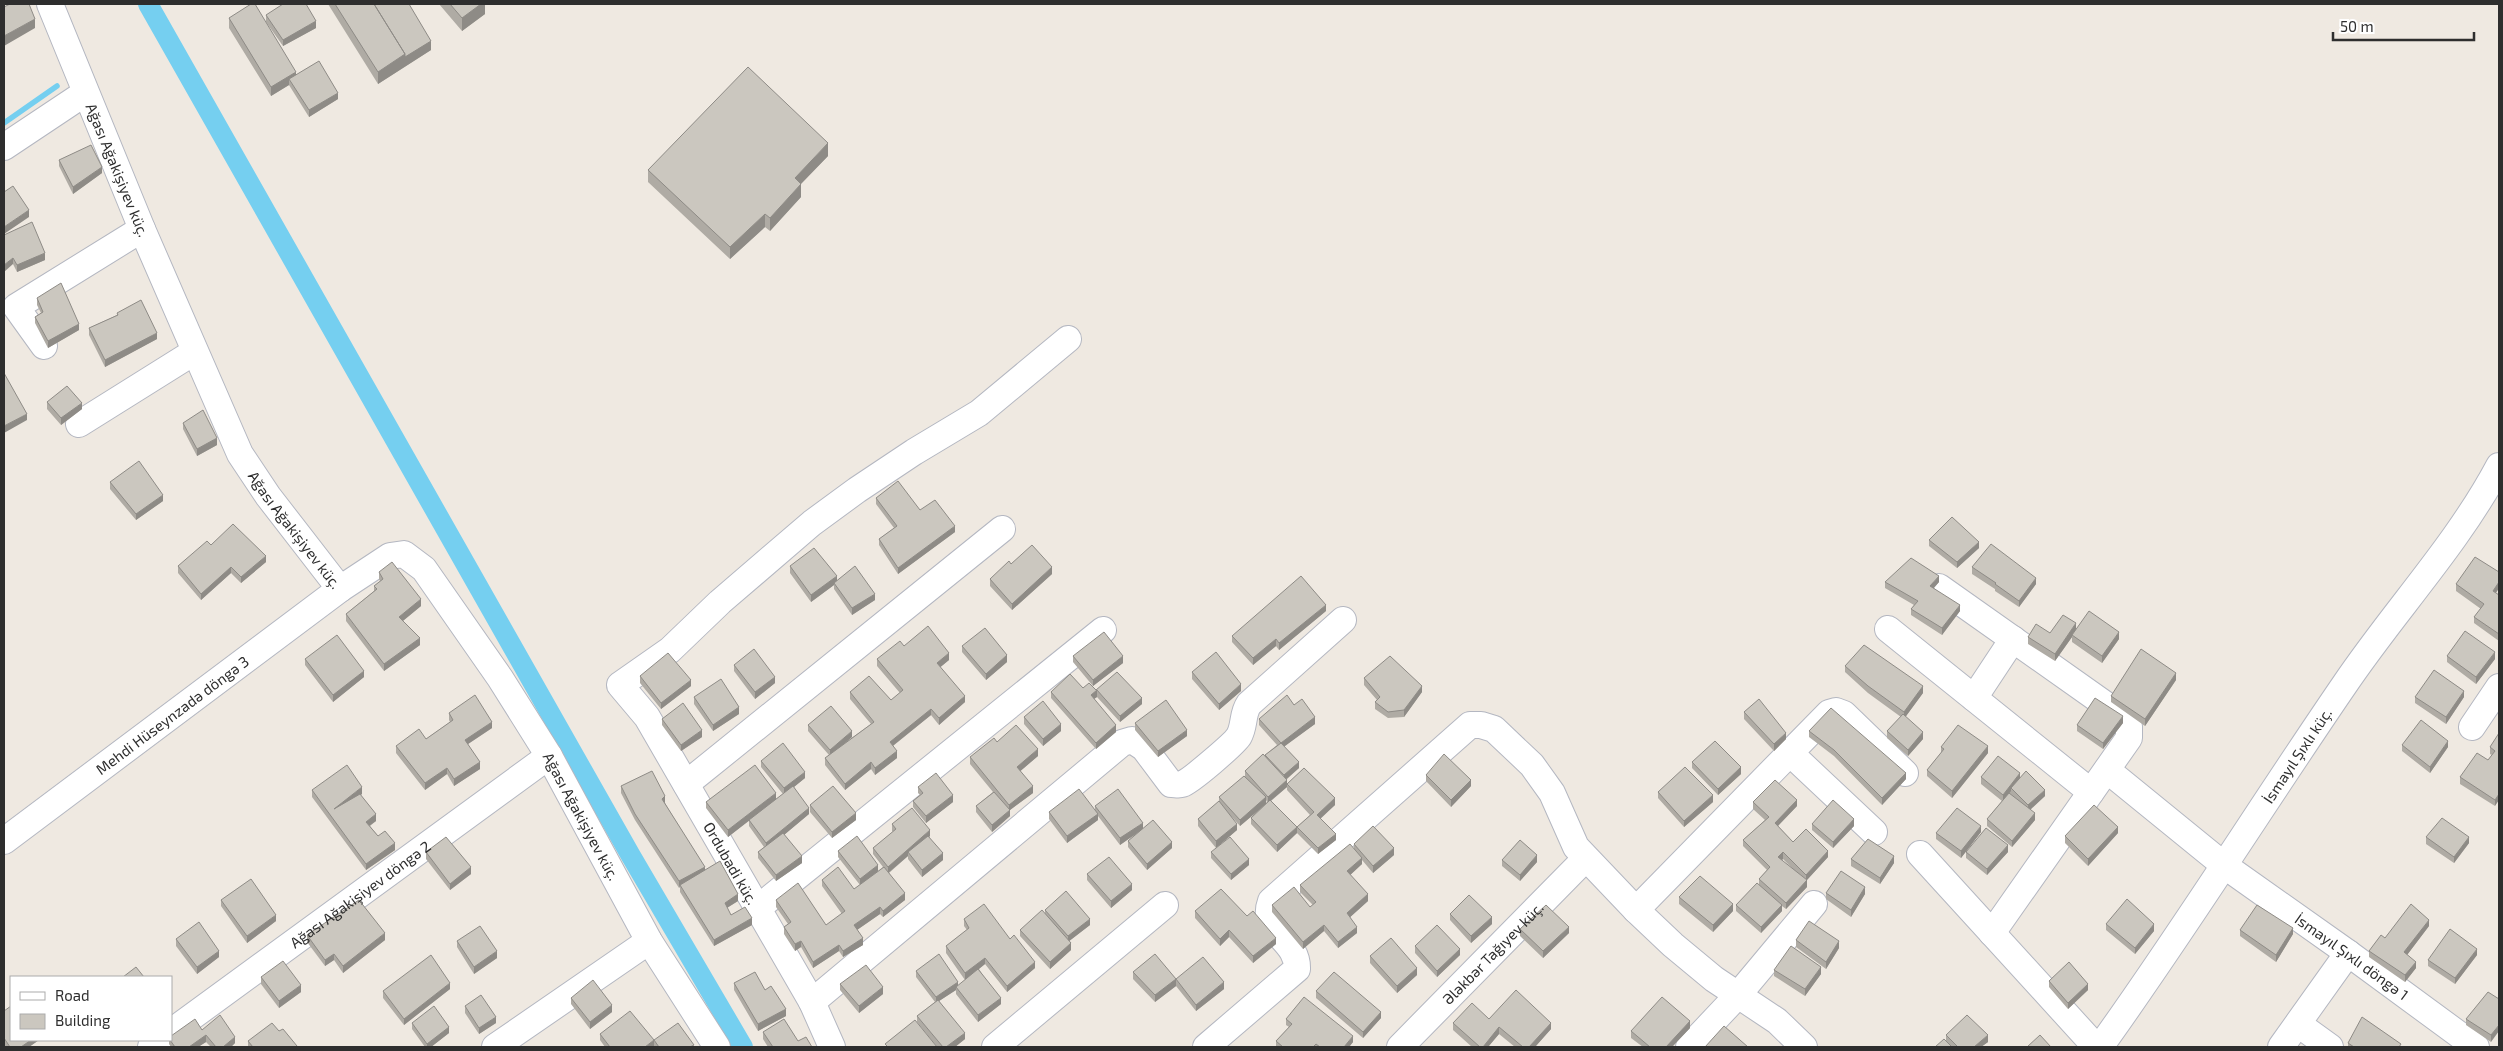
<svg xmlns="http://www.w3.org/2000/svg" width="2503" height="1051" font-family="'Exo 2',sans-serif">
<style>
.lines{fill:none;stroke-linecap:round;stroke-linejoin:round}
.stream{stroke:#75cff0;stroke-width:5.5}
.canal{stroke:#75cff0;stroke-width:20}
.minor-casing{stroke:#b4b7c1;stroke-width:28}
.minor{stroke:#fff;stroke-width:26}
.wall{fill:#afaba4;fill-rule:evenodd}
.shaded-wall{fill:#8e8b86}
.building{fill:#cbc7bf;stroke:#8e8b86}
.labels{text-anchor:middle;dominant-baseline:central;stroke-width:4;stroke-linejoin:round;paint-order:stroke}
.street-label{font-size:15px;fill:#2e2e2e;stroke:#fff}
</style>
<rect width="100%" height="100%" fill="#efe9e1"/>
<g class="lines">
<path class="stream" d="M4,123L57,86"/>
<path class="canal" d="M148,4L631,856L743,1047"/>
<g class="minor-casing">
<g id="minor">
<path id="s1" d="M50,4L142,229L240,454L268,496L340,589L390,556L404,554L424,569L500,678L549,756L649,941L717,1047"/>
<path d="M4,147L85,93"/>
<path d="M44,346L16,307L142,229"/>
<path d="M79,424L194,352"/>
<path d="M1939,587L2123,717L2129,726V738L1992,933"/>
<path d="M1888,629L2091,792"/>
<path d="M1974,698L2013,639"/>
<path d="M2472,727L2499,687"/>
<path d="M1790,753L1874,832"/>
<path id="s2" d="M2107,770L2225,866L2348,953L2476,1047"/>
<path d="M686,784L1002,529"/>
<path id="s3" d="M4,841L340,589"/>
<path d="M1920,854L2096,1047"/>
<path d="M758,908L1103,630"/>
<path d="M1636,910L1829,713L1836,711L1844,714L1905,773"/>
<path d="M812,1002L1122,743L1132,740L1144,748L1171,784C1175,784 1179,785 1182,784C1191,781 1235,743 1239,736C1245,725 1242,714 1249,704L1343,620"/>
<path d="M2298,1024L2330,1047"/>
<path id="s4" d="M171,1032L549,756"/>
<path d="M151,1047L161,1040"/>
<path d="M495,1047L649,941"/>
<path d="M832,1047L812,1002L647,717L620,685L670,650L720,602L812,523L857,490L914,452L979,413L1068,339"/>
<path d="M995,1047L1165,905"/>
<path d="M1206,1047L1297,969C1298,938 1259,934 1271,901L1470,725H1481L1494,729L1532,765L1552,793L1576,847L1636,910L1673,945L1714,979L1777,1021L1804,1047"/>
<path id="s5" d="M1400,1047L1585,859"/>
<path d="M1689,1047L1738,995L1814,904"/>
<path id="s6" d="M2100,1047C2185,929 2262,805 2345,684C2395,610 2457,545 2499,466"/>
<path d="M2281,1047L2348,953"/>
</g>
</g>
<use href="#minor" class="minor"/>
</g>
<path class="wall" d="M328,4H409L431,50L378,84Z
M439,4H485V14L462,31Z
M266,15L316,28L283,46L266,22Z
M229,18L296,75L338,99L309,117L289,85L271,96L229,28Z
M828,156L801,184V197L770,231L765,227L730,259L648,182V170Z
M59,160L102,173L73,194L59,166Z
M4,235L45,260L17,272L13,264Z
M37,298L79,330L48,348L35,323V317L41,313L37,305Z
M117,313L157,339L105,367L89,335V328L117,315Z
M47,402L82,409L61,425L47,409Z
M183,423L217,445L197,456L183,429Z
M110,482L163,501L136,520L110,489Z
M876,498L920,510L955,532L898,574L879,545V539L894,528L876,504Z
M1929,540L1979,548L1957,568L1929,546Z
M211,545L266,562L241,583L231,573L201,600L178,573V566Z
M790,566L837,580L875,600L852,615L834,589V585L811,602L790,573Z
M1972,567L2036,584L2019,607L1995,591V589L1972,574Z
M379,572L421,606L403,621L420,645L384,671L346,621V614L374,591V586L380,581L379,579Z
M2499,572V588L2496,593L2499,595V641L2474,623V617L2481,609L2456,591V584Z
M1052,574L1012,610L990,586V579Z
M1885,582H1939L1934,588L1960,611L1942,635L1911,615V609L1914,605L1885,588Z
M1326,611L1279,650L1276,646L1253,665L1232,642V636Z
M2076,629L2119,639L2102,663L2072,642V637L2055,661L2028,644V637Z
M904,646L949,660L940,667L965,702L939,725L931,715L893,746L897,758L875,775L871,769L845,790L825,765V758L829,755L808,731V725L852,737L846,742L871,724L850,699V692L891,700L900,693L877,666V659Z
M962,646L1007,662L986,680L962,652Z
M1073,656L1123,663L1093,686L1073,662Z
M2447,656L2495,659L2476,684L2447,662Z
M305,659L364,677L333,702L305,665Z
M734,665L775,683L755,699L734,671Z
M1845,666L1923,693L1905,717L1923,739L1908,756L1887,738V731L1901,717L1868,693L1845,672Z
M1192,672L1241,691L1219,710L1192,679Z
M640,676L691,686L661,709L640,683Z
M1364,678L1422,692L1404,717L1388,718L1375,709V702L1377,700L1364,685Z
M2176,680L2145,726L2111,702V696Z
M1083,688L1096,690L1142,704L1120,722L1097,697L1094,699L1116,732L1096,749L1051,698V692Z
M694,697L739,714L713,731L694,704Z
M2415,697H2464L2446,724L2415,703Z
M1294,705L1315,724L1284,746L1299,768L1286,780L1287,787L1271,801L1297,833L1277,852L1251,824V818L1267,802L1266,800V804L1240,826L1232,817L1237,830L1216,848L1198,826V819L1219,802V797L1245,777V771L1265,757V755L1277,745L1259,725V719Z
M1744,712L1786,739L1774,751L1744,719Z
M449,713L492,728L468,744L480,769L454,786L447,774L425,790L396,753V746L426,739L450,722L449,720Z
M1024,717L1061,731L1043,746L1024,724Z
M662,719L702,737L681,751L662,725Z
M1135,723L1187,736L1158,757L1135,730Z
M2123,723L2103,749L2077,731V725Z
M1809,731L1906,779L1882,805L1834,756L1809,737Z
M2499,734L2495,806L2460,784V777L2488,760L2492,755L2490,754V747Z
M997,742L1038,756L1020,771L1033,793L1010,810V816L992,832L976,812V806L993,792L970,764V757Z
M2402,745L2448,747L2430,773L2402,751Z
M1941,747L1988,753L1952,798L1927,776V770L1941,753Z
M761,761L805,778L794,787L809,814L784,835L802,863L776,881L758,858V852L764,847L749,826V820L728,837L706,808V802L776,799L783,794L761,767Z
M1692,762L1741,774L1718,795L1692,768Z
M1426,775L1471,786L1451,807L1426,781Z
M1981,777L2020,778L2045,796L2030,809L2035,820L2012,847L1987,826V819L2002,801L1981,784Z
M1287,784L1335,805L1320,818L1336,840L1318,854L1297,833V827L1310,815L1287,790Z
M621,786L665,803L705,870L738,901L727,908L731,915L752,925L714,946L680,892V887L679,888L635,820L621,793Z
M918,787L953,802L926,823L913,807V801L920,795L918,793Z
M312,790L362,794L360,795L376,821L370,826L378,836L395,850L366,870L312,797Z
M1658,792L1713,802L1684,827L1658,798Z
M1753,802L1797,806L1778,826L1793,842L1828,857L1807,880V887L1786,909L1782,906V911L1761,933L1736,911V905L1759,885V879L1767,870L1743,846V840L1765,820L1753,809ZM1783,859L1794,870L1782,860Z
M810,805L856,820L832,838L810,812Z
M1095,806L1143,828L1172,848L1147,870L1128,847V841L1134,835L1120,845L1098,816V820L1067,843L1049,819V812L1095,810Z
M892,824L930,836L929,837L943,860L922,877L908,859V856L889,873L905,900L883,917L880,914L857,930L863,945L843,957L839,951L813,968L801,947L795,951L784,934V927L788,924L776,907V900L826,925L842,914L822,886V880L854,889L860,885L838,857V851L878,871L883,867L873,854V848L893,832L892,831Z
M1812,824L1854,826L1833,848L1812,830Z
M1981,832L1961,858L1936,839V833Z
M2118,833L2088,866L2065,843V836Z
M2426,837L2469,843L2454,863L2426,844Z
M1354,844L1394,855L1373,873L1362,860V864L1350,875L1368,901L1350,917L1357,933L1338,948L1324,931L1303,949L1272,912V905L1310,907L1313,905L1300,892V885L1354,848Z
M426,852L471,874L450,890L426,859Z
M1211,852L1249,865L1231,880L1211,858Z
M1966,852H2008L1987,875L1966,858Z
M1851,859L1894,863L1880,884L1851,866Z
M1502,860L1537,862L1520,881L1502,866Z
M1087,874L1132,890L1111,908L1087,880Z
M1826,893L1865,894L1851,917L1826,899Z
M1679,897L1733,911L1713,932L1679,904Z
M221,900L276,921L247,943L221,906Z
M1045,910L1090,925L1069,941L1071,950L1050,969L1020,936V930L1045,913Z
M1195,911L1276,944L1253,963L1229,937L1220,946L1195,918Z
M1450,914L1492,924L1471,943L1450,920Z
M964,919L1010,939L1035,968L1007,992L985,964L979,969L1001,1004L978,1022L956,994V990L939,1001L965,1039L955,1047H937L917,1022V1016L935,1002L916,977V971L958,986L965,980L946,953V946L967,930L964,926Z
M2106,924L2154,931L2135,954L2106,930Z
M2429,926L2407,955L2416,968L2405,982L2369,957V951L2385,938Z
M1520,929L1569,933L1543,958L1520,936Z
M2240,930L2293,934L2276,962L2240,936Z
M307,935L385,940L343,973L334,960L325,966L307,942Z
M176,939L219,957L197,974L176,946Z
M1796,940L1839,948L1826,969L1796,947Z
M457,941L497,958L474,974L457,947Z
M1415,946L1460,955L1437,977L1415,953Z
M2477,955L2455,984L2428,966V960Z
M1370,956L1417,975L1397,993L1370,963Z
M1774,970L1821,974L1805,996L1774,976Z
M1133,972L1176,979L1224,989L1196,1011L1176,986L1155,1002L1133,979Z
M261,977L301,992L279,1008L261,984Z
M2049,981L2088,990L2068,1009L2049,987Z
M734,983L765,990L786,1016L758,1031L734,990Z
M840,984L883,994L859,1013L840,990Z
M450,989L404,1025L383,998V991Z
M1316,991L1381,1018L1363,1038L1316,998Z
M571,998L612,1012L590,1029L571,1004Z
M2499,999L2491,1042L2466,1025V1019Z
M465,1006L496,1023L479,1034L465,1013Z
M4,1011L11,1040H39L29,1047H6L4,1045Z
M1286,1019L1353,1042L1349,1047H1276V1041L1289,1027L1286,1025Z
M1489,1019L1551,1029L1535,1047H1515L1499,1034L1488,1047H1472L1453,1030V1023Z
M412,1023L449,1033L431,1047H425L412,1029Z
M1690,1028L1672,1047H1643L1631,1038V1031Z
M202,1030L235,1043L231,1047H211L206,1042L198,1047H171L169,1044V1040H171Z
M279,1031L297,1047H248V1041Z
M763,1032L798,1041L812,1047H768L763,1039Z
M600,1034L654,1047H605L600,1040Z
M1946,1035L1988,1042L1981,1047H1952L1946,1041Z
M654,1040L694,1047H654Z
M2348,1043L2401,1047H2348Z"/>
<path class="shaded-wall" d="M481,4H485V14L462,31V18Z
M35,19V28L4,46V36Z
M316,21V28L283,46V40Z
M431,41V50L378,84V72L405,54Z
M296,72V81L289,79V85L271,96V87Z
M338,93V99L309,117V110Z
M828,143V156L795,190V178Z
M102,167V173L73,194V187Z
M801,184V197L770,231V218Z
M29,210V217L4,234V227Z
M765,214V227L730,259V247Z
M45,253V260L17,272V265Z
M13,258V264L4,272V265Z
M79,324V330L48,348V341Z
M157,333V339L105,367V360Z
M82,403V409L61,425V418Z
M27,414V420L4,433V426Z
M217,438V445L197,456V449Z
M163,495V501L136,520V514Z
M955,526V532L898,574V568Z
M1979,542V548L1957,568V562Z
M266,556V562L241,583V577Z
M231,567V573L201,600V594Z
M1052,567V574L1012,610V604Z
M837,576V583H834V585L811,602V595Z
M1939,576V582L1930,592V586Z
M2036,578V584L2019,607V601Z
M2499,582V588L2493,597V591Z
M875,594V600L852,615V608Z
M421,599V606L399,624V617Z
M1326,605V611L1279,650V643Z
M1960,605V611L1942,635V628Z
M2076,623V630L2072,635V637L2055,661V654Z
M2119,632V639L2102,663V656Z
M420,638V645L384,671V664Z
M1276,639V646L1253,665V658Z
M2495,652V659L2476,684V677Z
M949,653V660L937,670V663Z
M1007,655V662L986,680V674Z
M1123,656V663L1093,686V680Z
M364,671V677L333,702V695Z
M2176,673V680L2145,726V719Z
M775,677V683L755,699V692Z
M691,680V686L661,709V703Z
M1241,684V691L1219,710V704Z
M1422,686V692L1404,717V710Z
M1923,686V693L1904,719V712Z
M1097,690V697L1091,701V695Z
M2464,691V697L2446,724V717Z
M965,696V702L939,725V718Z
M1142,698V704L1120,722V716Z
M739,707V714L713,731V725Z
M931,709V715L890,748V742Z
M2123,716V723L2103,749V743Z
M1315,717V724L1281,749V743Z
M492,722V728L465,746V740Z
M1061,724V731L1043,746V739Z
M1116,725V732L1096,749V743Z
M702,730V737L681,751V745Z
M1187,730V736L1158,757V751Z
M852,731V737L830,756V750Z
M1923,732V739L1908,756V750Z
M1786,733V739L1774,751V744Z
M2448,741V747L2430,773V767Z
M1988,746V753L1952,798V791Z
M1038,749V756L1017,774V767Z
M897,751V758L875,775V768Z
M480,762V769L454,786V779Z
M871,762V769L845,790V784Z
M1299,762V768L1284,781V775Z
M1741,767V774L1718,795V789Z
M447,768V774L425,790V783Z
M805,772V778L784,795V788Z
M1906,773V779L1882,805V798Z
M2020,773V780L2011,788V791L2003,801V795Z
M1287,780V787L1268,803V797Z
M1471,780V786L1451,807V800Z
M1033,786V793L1010,810V816L992,832V825L1009,811V805Z
M362,787V794L334,816V809Z
M2045,790V796L2028,812V805Z
M776,793V800L728,837V830Z
M2499,794V800L2495,806V800Z
M953,795V802L926,823V816Z
M1713,795V802L1684,827V821Z
M665,796V803L662,805V799Z
M1266,797V804L1240,826V820Z
M1335,798V805L1317,822V815Z
M1797,800V806L1775,829V823Z
M809,808V814L766,850V843Z
M856,813V820L832,838V832Z
M2035,813V820L2012,847V841Z
M376,814V821L366,828V822Z
M1098,814V820L1067,843V836Z
M1854,819V826L1833,848V842Z
M1143,823V829L1120,845V838Z
M1237,824V830L1216,848V841Z
M1981,826V832L1961,858V851Z
M1297,827V833L1277,852V845Z
M2118,827V833L2088,866V859Z
M930,830V836L910,854L908,852V856L888,873V867Z
M1336,834V840L1318,854V848Z
M2469,837V843L2454,863V857Z
M1172,842V848L1147,870V864Z
M395,843V850L366,870V864Z
M2008,845V852L1987,875V869Z
M1394,848V855L1373,873V866Z
M1828,851V857L1806,881V875Z
M1783,852V859L1778,864V857Z
M943,853V860L922,877V870Z
M1537,855V862L1520,881V875Z
M802,856V863L776,881V875Z
M1894,856V863L1880,884V878Z
M1362,858V864L1347,878V871Z
M1249,859V865L1231,880V874Z
M878,865V871L860,886V879Z
M471,867V874L450,890V884Z
M705,867V874L680,885L679,888V881Z
M1807,880V887L1786,909V903Z
M1132,884V890L1111,908V901Z
M1865,887V894L1851,917V910Z
M905,893V900L883,917V911Z
M738,894V901L725,909V903Z
M1368,894V901L1347,920V913Z
M1733,904V911L1713,932V925Z
M1782,905V911L1761,933V927Z
M880,907V914L854,932V925Z
M276,915V921L247,943V936Z
M1492,917V924L1471,943V936Z
M752,918V925L714,946V940Z
M1090,919V925L1068,942V936Z
M2429,920V926L2404,959V952Z
M2154,924V931L2135,954V948Z
M1324,925V931L1303,949V942Z
M1357,927V933L1338,948V942Z
M1569,927V933L1543,958V951Z
M2293,928V934L2276,962V955Z
M1229,930V937L1220,946V939Z
M385,933V940L343,973V966Z
M863,938V945L843,957V951Z
M1276,938V944L1253,963V956Z
M801,941V947L795,951V944Z
M1839,941V948L1826,969V962Z
M1071,943V950L1050,969V962Z
M839,945V951L813,968V962Z
M1460,949V955L1437,977V971Z
M2477,949V955L2455,984V978Z
M219,951V957L197,974V967Z
M497,951V958L474,974V967Z
M334,954V960L325,966V960Z
M985,958V964L965,980V973Z
M1035,962V968L1007,992V986Z
M2416,962V968L2405,982V975Z
M1821,967V974L1805,996V989Z
M1417,968V975L1397,993V986Z
M1176,979V986L1155,1002V995Z
M958,982V988L956,987V990L936,1003V997Z
M1224,982V989L1196,1011V1005Z
M450,983V989L404,1025V1019Z
M2088,984V990L2068,1009V1003Z
M301,985V992L279,1008V1001Z
M883,987V994L859,1013V1006Z
M1001,998V1004L978,1022V1015Z
M612,1005V1012L590,1029V1022Z
M786,1009V1016L758,1031V1024Z
M1381,1012V1018L1363,1038V1032Z
M496,1017V1023L479,1034V1028Z
M1690,1021V1028L1672,1047H1666Z
M1551,1023V1029L1535,1047H1529Z
M2499,1025V1031L2491,1042V1035Z
M449,1027V1033L431,1047H427V1044Z
M1499,1027V1034L1488,1047H1483Z
M965,1033V1039L955,1047H946Z
M206,1035V1042L198,1047H189Z
M1988,1035V1042L1981,1047H1974Z
M1353,1036V1042L1349,1047H1344Z
M235,1037V1043L231,1047H223Z
M31,1040H39L29,1047H21Z
M654,1040V1047H645Z"/>
<path class="building" d="M10,4H29L35,19L4,36V7Z
M251,4H255L296,72L271,87L229,18Z
M283,4H306L316,21L283,40L266,15Z
M335,4H374L405,54L378,72Z
M374,4H409L431,41L405,57V54Z
M450,4H481L462,18Z
M319,61L338,93L309,110L289,79Z
M748,67L828,143L795,178L801,184L770,218L765,214L730,247L648,170Z
M91,145L102,167L73,187L59,160Z
M13,186L29,210L4,227V192Z
M32,222L45,253L17,265L13,258L4,265V235Z
M61,283L79,324L48,341L35,317L43,312L37,298Z
M141,300L157,333L105,360L89,328L118,315L117,313Z
M4,373L27,414L4,426Z
M67,386L82,403L61,418L47,402Z
M203,410L217,438L197,449L183,423Z
M139,461L163,495L136,514L110,482Z
M898,481L920,510L935,500L955,526L898,568L879,539L897,526L876,498Z
M1952,517L1979,542L1957,562L1929,540Z
M233,524L266,556L241,577L231,567L201,594L178,566L207,541L211,545Z
M1991,544L2036,578L2019,601L1995,584L1996,583L1972,567Z
M1032,545L1052,567L1012,604L990,579L1009,561L1011,564Z
M814,548L837,576L811,595L790,566Z
M2475,557L2499,572V582L2493,591L2499,595V634L2474,617L2484,604L2456,584Z
M1911,558L1939,576L1930,586L1960,605L1942,628L1911,609L1918,601L1885,582Z
M392,562L421,599L399,617L420,638L384,664L346,614L377,589L374,586L383,579L379,572Z
M855,566L875,594L852,608L834,583Z
M1301,576L1326,605L1279,643L1276,639L1253,658L1232,636Z
M2089,611L2119,632L2102,656L2072,635Z
M2063,615L2076,623L2055,654L2028,637L2036,624L2050,633Z
M928,626L949,653L937,663L965,696L939,718L931,709L890,742L897,751L875,768L871,762L845,784L825,758L874,722L850,692L869,676L891,700L903,690L877,659L900,641L904,646Z
M985,628L1007,655L986,674L962,646Z
M2465,631L2495,652L2476,677L2447,656Z
M1104,632L1123,656L1093,680L1073,656Z
M337,635L364,671L333,695L305,659Z
M1864,645L1923,686L1904,712L1868,686L1845,666Z
M754,649L775,677L755,692L734,665Z
M2141,649L2176,673L2145,719L2111,696Z
M1216,652L1241,684L1219,704L1192,672Z
M668,653L691,680L661,703L640,676Z
M1390,656L1422,686L1404,710L1388,712L1375,702L1380,697L1364,678Z
M2434,670L2464,691L2446,717L2415,697Z
M1117,672L1142,698L1120,716L1097,690L1091,695L1116,725L1096,743L1051,692L1070,674L1083,688L1089,683L1096,690Z
M721,679L739,707L713,725L694,697Z
M475,695L492,722L465,740L480,762L454,779L447,768L425,783L396,746L419,729L426,739L453,720L449,713Z
M1287,695L1294,705L1302,699L1315,717L1281,743L1299,762L1284,775L1265,755L1281,743L1259,719Z
M2095,698L2123,716L2103,743L2077,725Z
M1759,699L1786,733L1774,744L1744,712Z
M1166,700L1187,730L1158,751L1135,723Z
M1043,701L1061,724L1043,739L1024,717Z
M683,703L702,730L681,745L662,719Z
M831,706L852,731L830,750L808,725Z
M1831,708L1906,773L1882,798L1834,750L1809,731Z
M1903,714L1923,732L1908,750L1887,731Z
M2421,720L2448,741L2430,767L2402,745Z
M1016,725L1038,749L1017,767L1033,786L1009,805L970,757L994,738L997,742Z
M1958,725L1988,746L1952,791L1927,770L1944,749L1941,747Z
M2499,733V794L2495,800L2460,777L2477,753L2488,760L2495,751L2490,747Z
M1715,741L1741,767L1718,789L1692,762Z
M783,743L805,772L784,788L761,761Z
M1263,754L1287,780L1268,797L1245,771Z
M1444,754L1471,780L1451,800L1426,775Z
M1998,756L2020,773L2003,795L1981,777Z
M347,765L362,787L334,809L360,794L376,814L366,822L378,836L385,831L395,843L366,864L312,790Z
M755,765L776,793L728,830L706,802Z
M1685,767L1713,795L1684,821L1658,792Z
M1304,768L1335,798L1317,815L1336,834L1318,848L1297,827L1314,812L1287,784Z
M652,771L665,796L662,799L705,867L679,881L635,814L621,786Z
M2026,771L2045,790L2028,805L2011,788Z
M936,773L953,795L926,816L913,801L923,793L918,787Z
M1244,776L1266,797L1240,820L1219,797Z
M1775,780L1797,800L1775,823L1793,842L1806,829L1828,851L1806,875L1783,852L1778,857L1807,880L1786,903L1759,879L1770,867L1743,840L1769,817L1753,802Z
M793,786L809,808L766,843L749,820Z
M833,786L856,813L832,832L810,805Z
M1079,789L1098,814L1067,836L1049,812Z
M1118,789L1143,823L1120,838L1095,806Z
M994,792L1010,810L992,825L976,806Z
M2009,793L2035,813L2012,841L1987,819Z
M1270,800L1297,827L1277,845L1251,818Z
M1833,800L1854,819L1833,842L1812,824Z
M1219,801L1237,824L1216,841L1198,819Z
M2094,805L2118,827L2088,859L2065,836Z
M912,808L930,830L888,867L873,848L896,829L892,824Z
M1957,808L1981,826L1961,851L1936,833Z
M2442,818L2469,837L2454,857L2426,837Z
M1153,820L1172,842L1147,864L1128,841Z
M1373,826L1394,848L1373,866L1354,844Z
M1986,828L2008,845L1987,869L1966,852Z
M783,833L802,856L776,875L758,852Z
M857,836L878,865L860,879L838,851Z
M928,836L943,853L922,870L908,852Z
M446,837L471,867L450,884L426,852Z
M1230,837L1249,859L1231,874L1211,852Z
M1868,839L1894,856L1880,878L1851,859Z
M1520,840L1537,855L1520,875L1502,860Z
M1350,844L1362,858L1347,871L1368,894L1347,913L1357,927L1338,942L1324,925L1303,942L1272,905L1294,887L1310,907L1316,902L1300,885Z
M1109,857L1132,884L1111,901L1087,874Z
M720,861L738,894L725,903L731,915L745,907L752,918L714,940L680,885Z
M838,867L854,889L884,867L905,893L883,911L880,907L854,925L863,938L843,951L839,945L813,962L801,941L795,944L784,927L791,922L776,900L798,883L826,925L845,911L822,880Z
M1841,871L1865,887L1851,910L1826,893Z
M1700,876L1733,904L1713,925L1679,897Z
M251,879L276,915L247,936L221,900Z
M1757,883L1782,905L1761,927L1736,905Z
M1221,889L1247,916L1253,911L1276,938L1253,956L1229,930L1220,939L1195,911Z
M1066,891L1090,919L1068,936L1045,910Z
M1469,895L1492,917L1471,936L1450,914Z
M2127,899L2154,924L2135,948L2106,924Z
M359,900L385,933L343,966L334,954L325,960L307,935Z
M984,904L1010,939L1014,935L1035,962L1007,986L985,958L965,973L946,946L969,928L964,919Z
M2411,904L2429,920L2404,952L2416,962L2405,975L2369,951L2381,935L2385,938Z
M1546,905L1569,927L1543,951L1520,929Z
M2257,905L2293,928L2276,955L2240,930Z
M1042,910L1071,943L1050,962L1020,930Z
M1809,921L1839,941L1826,962L1796,940Z
M199,922L219,951L197,967L176,939Z
M1437,925L1460,949L1437,971L1415,946Z
M480,926L497,951L474,967L457,941Z
M2450,929L2477,949L2455,978L2428,960Z
M1391,938L1417,968L1397,986L1370,956Z
M1791,946L1821,967L1805,989L1774,970Z
M939,954L958,982L936,997L916,971Z
M1155,954L1176,979L1203,957L1224,982L1196,1005L1176,979L1155,995L1133,972Z
M431,955L450,983L404,1019L383,991Z
M283,961L301,985L279,1001L261,977Z
M2069,962L2088,984L2068,1003L2049,981Z
M866,965L883,987L859,1006L840,984Z
M136,967L144,977H123Z
M978,969L1001,998L978,1015L956,987Z
M755,972L765,990L771,986L786,1009L758,1024L734,983Z
M1334,972L1381,1012L1363,1032L1316,991Z
M593,980L612,1005L590,1022L571,998Z
M1516,990L1551,1023L1529,1047H1523L1499,1027L1483,1047H1480L1453,1023L1472,1003L1489,1019Z
M2488,992L2499,999V1025L2491,1035L2466,1019Z
M481,995L496,1017L479,1028L465,1006Z
M1304,997L1353,1036L1344,1047H1320L1316,1044L1313,1047H1283L1276,1041L1292,1024L1286,1019Z
M1662,997L1690,1021L1666,1047H1650L1631,1031Z
M938,1000L965,1033L946,1047H943L917,1016Z
M11,1006V1040H31L21,1047H10L4,1038V1011Z
M434,1006L449,1027L427,1044L412,1023Z
M630,1011L654,1040L645,1047H610L600,1034Z
M220,1015L235,1037L223,1047H216L206,1035L189,1047H175L170,1040H171V1036L195,1019L202,1030Z
M1967,1015L1988,1035L1974,1047H1958L1946,1035Z
M2362,1017L2401,1044L2399,1047H2354L2348,1043Z
M784,1019L798,1041L806,1037L812,1047H773L763,1032Z
M915,1020L937,1047H888L885,1044Z
M272,1023L279,1031L283,1029L297,1046L295,1047H253L248,1041Z
M678,1023L694,1045L690,1047H659L654,1040Z
M1724,1026L1748,1047H1705Z
M2040,1035L2051,1047H2027Z
M1944,1039L1952,1047H1935Z"/>
<g class="labels">
<g class="street-label">
<text stroke="none"><textPath href="#s1" startOffset="179">Ağası Ağakişiyev küç.</textPath></text>
<text stroke="none"><textPath href="#s1" startOffset="582">Ağası Ağakişiyev küç.</textPath></text>
<text stroke="none"><textPath href="#s3" startOffset="210">Mehdi Hüseynzadə döngə 3</textPath></text>
<text stroke="none"><textPath href="#s6" startOffset="352">İsmayıl Şıxlı küç.</textPath></text>
<text stroke="none"><textPath href="#s1" startOffset="1049">Ağası Ağakişiyev küç.</textPath></text>
<text transform="translate(731 863) rotate(60)">Ordubadi küç.</text>
<text stroke="none"><textPath href="#s4" startOffset="234">Ağası Ağakişiyev döngə 2</textPath></text>
<text stroke="none"><textPath href="#s5" startOffset="132">Ələkbər Tağıyev küç.</textPath></text>
<text stroke="none"><textPath href="#s2" startOffset="308">İsmayıl Şıxlı döngə 1</textPath></text>
</g>
</g>
<rect width="2503" height="1051" fill="none" stroke="#2e2e2e" stroke-width="10"/>
<rect x="10" y="976" width="162" height="65" fill="#ffffff" stroke="#ababab"/>
<rect x="20" y="992" width="25" height="8" fill="#ffffff" stroke="#ababab"/>
<text x="55" y="1001" font-size="15" fill="#2e2e2e">Road</text>
<rect x="20" y="1014" width="25" height="15" fill="#cbc7bf" stroke="#ababab"/>
<text x="55" y="1026" font-size="15" fill="#2e2e2e">Building</text>
<path d="M2333 32v8h141v-8" fill="none" stroke="#2e2e2e" stroke-width="2.5"/>
<text x="2340" y="32" font-size="15" fill="#2e2e2e" stroke="#ffffff" stroke-width="4" paint-order="stroke">50 m</text>
</svg>
